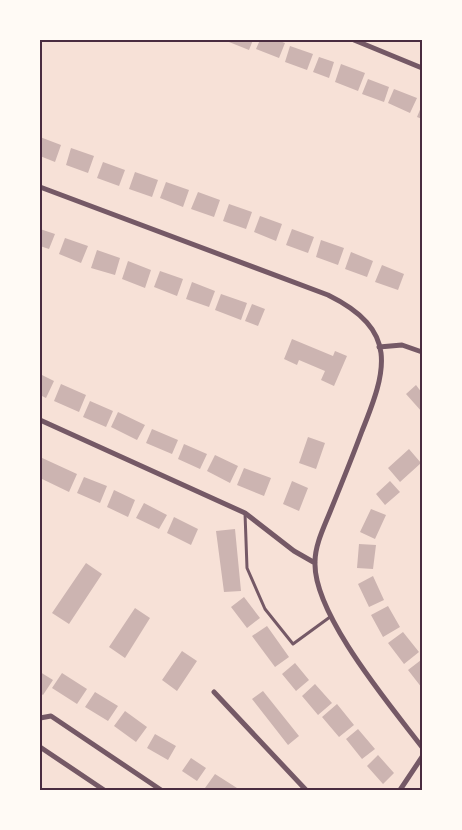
<svg xmlns="http://www.w3.org/2000/svg" width="462" height="830" font-family="'Public Sans',sans-serif">
<style>
.building{fill:#ccb4b1}
.lines{fill:none;stroke-linecap:round;stroke-linejoin:round}
.service{stroke:#755966;stroke-width:3}
.minor{stroke:#755966;stroke-width:5}
.neatline{fill:none;stroke:#4a2c40;stroke-width:2}
</style>
<rect width="100%" height="100%" fill="#f7e1d7"/>
<path class="building" d="M224,40H253L249,50Z
M260,40H277L285,43L279,58L256,49Z
M290,46L313,54L307,70L285,62Z
M319,57L334,62L329,78L313,72Z
M341,64L365,73L358,91L335,82Z
M368,79L389,87L384,102L362,94Z
M394,89L417,98L410,113L388,103Z
M422,105V119L417,117Z
M40,137L61,145L55,162L40,156Z
M71,148L94,156L88,173L66,165Z
M103,162L125,170L119,186L97,178Z
M135,172L158,180L152,197L129,189Z
M166,182L189,190L183,207L160,198Z
M198,192L220,200L214,217L191,209Z
M229,204L252,212L246,229L223,221Z
M260,216L282,224L276,241L254,232Z
M40,229L55,234L49,249L40,246Z
M292,229L314,237L308,253L286,245Z
M65,238L88,246L81,263L59,254Z
M321,240L344,248L338,265L316,257Z
M97,250L120,258L115,275L91,268Z
M351,252L373,261L367,277L345,269Z
M128,261L151,270L145,288L122,279Z
M382,265L404,274L398,290L375,282Z
M160,271L183,279L177,296L154,287Z
M192,282L215,291L209,307L186,299Z
M221,294L247,303L241,320L215,310Z
M252,304L265,309L258,326L245,321Z
M292,339L333,356L335,351L347,356L334,386L321,380L325,371L299,360L297,365L284,359Z
M40,374L54,381L46,398L40,395Z
M61,384L86,395L79,412L54,401Z
M416,385L422,393V412L406,394Z
M90,401L113,411L106,427L83,417Z
M118,412L145,425L137,440L111,427Z
M152,429L178,440L172,454L146,443Z
M308,437L325,443L316,469L299,463Z
M184,444L207,454L200,469L178,459Z
M409,449L421,463L400,482L388,468Z
M215,455L238,466L230,483L207,471Z
M40,457L77,474L69,492L40,478Z
M244,468L271,478L264,496L237,485Z
M84,477L107,486L100,503L77,493Z
M292,481L308,488L299,511L283,504Z
M390,481L400,492L385,505L376,494Z
M114,490L135,500L128,517L107,507Z
M144,503L167,515L159,529L136,518Z
M371,509L386,515L375,539L360,532Z
M174,517L198,529L191,545L167,533Z
M235,529L241,591L224,592L216,531Z
M359,544L376,545L373,569L357,568Z
M86,563L102,574L69,624L52,613Z
M373,576L384,600L369,607L358,584Z
M244,597L260,618L247,628L231,607Z
M388,606L400,627L383,637L371,615Z
M135,608L150,618L125,658L109,647Z
M267,626L289,657L275,667L252,636Z
M403,632L419,652L404,664L388,643Z
M182,651L197,661L177,691L162,680Z
M421,660L422,661V688L408,670Z
M295,663L309,680L296,691L282,674Z
M40,672L53,680L43,695L40,693Z
M62,673L87,689L77,704L52,688Z
M315,684L332,703L318,715L302,696Z
M263,691L299,736L288,745L252,699Z
M95,692L118,706L108,721L85,707Z
M337,704L354,725L339,737L322,717Z
M125,711L147,727L136,742L114,726Z
M358,729L375,749L362,759L346,739Z
M155,734L176,746L168,760L147,748Z
M378,755L394,773L383,784L367,766Z
M191,758L206,768L197,781L182,771Z
M215,774L237,788L236,790L205,788Z"/>
<g class="lines">
<path class="service" d="M245,513L247,568L265,609L293,644L330,617"/>
<path class="minor" d="M354,40L422,68
M40,187L328,295C399,330 387,369 362,431C352,458 341,485 330,512C324,527 315,545 315,562C313,614 390,705 422,747
M379,347L402,345L422,352
M40,420L245,513L294,551L315,563
M214,692L306,790
M40,718L51,716L161,790
M40,747L104,790
M400,790L422,757"/>
</g>
<rect width="462" height="830" fill="none" stroke="#fffaf5" stroke-width="82"/>
<rect x="41" y="41" width="380" height="748" class="neatline"/>
</svg>
